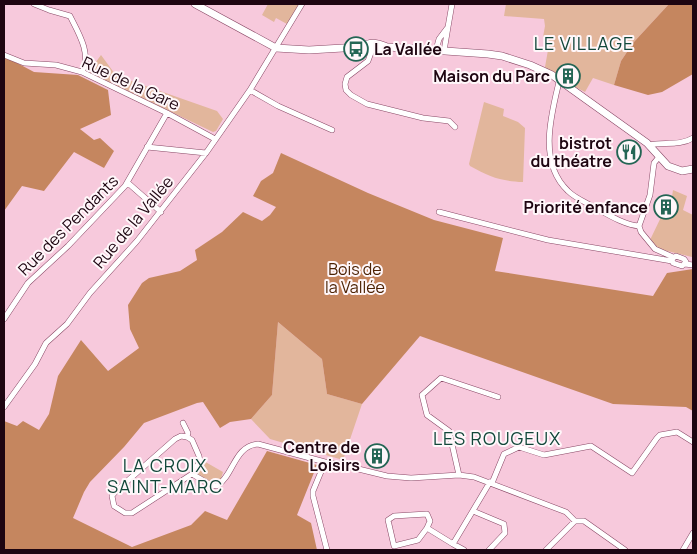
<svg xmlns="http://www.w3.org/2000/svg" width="697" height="554" font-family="Manrope,sans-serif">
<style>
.green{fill:#e2b69c}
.forest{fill:#c5865f}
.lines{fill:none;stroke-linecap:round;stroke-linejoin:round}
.street-casing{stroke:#894866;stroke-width:6}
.secondary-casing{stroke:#894866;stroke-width:8}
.street{stroke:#fff;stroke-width:5}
.secondary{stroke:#fff;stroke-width:7}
.labels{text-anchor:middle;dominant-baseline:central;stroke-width:4;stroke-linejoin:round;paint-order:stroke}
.poi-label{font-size:16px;font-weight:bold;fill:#1e0511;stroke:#fff7fa;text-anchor:end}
.street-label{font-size:16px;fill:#1e0511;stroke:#fff7fa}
.park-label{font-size:16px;fill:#4d2304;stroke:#fff7fa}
.neighbourhood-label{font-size:18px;letter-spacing:1px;fill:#12473a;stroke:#fff7fa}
</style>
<rect width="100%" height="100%" fill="#f7c9dc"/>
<path class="green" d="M268,4H300L287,24L276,18L274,22L262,15Z
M506,4H669L633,43L621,61L614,85L593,78L585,92L558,78L545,67L548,50L544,49L547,38L543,37L545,26L544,19L504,16Z
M101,55L115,74L120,77L217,111L223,119L216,131L213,132L90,73L93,66Z
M484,102L504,109L503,116L518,122L525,128L523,182C500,181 490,177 470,166L469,164Z
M673,190L687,196L683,210L693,215L692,257L659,249L650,240L663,213L665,214L671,203Z
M278,322L322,359L327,394L362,404L343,460L270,439L251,419L272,395Z
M202,460L223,472L221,479L216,484H213L196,473Z"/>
<path class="forest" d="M669,4H693V74L662,92L648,95L614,85L621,61L633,43Z
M4,56L34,72L78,75L108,90L111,115L80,129L94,140L100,138L114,151L104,168L74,152L44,191L22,186L4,211Z
M281,153L368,193L434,220L503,238L495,271L653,296L667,273L693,269V411L686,407L613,404L420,336L362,404L327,394L322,359L278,322L272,395L251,419L230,422L220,428L203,402L197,403L144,423L124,447L90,482L84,492L73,518L132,547L191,525L205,511L227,520L267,451L317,465L297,515L311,523L317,550H4V421L17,426L23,421L39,430L49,414L58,376L81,340L108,371L139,348L130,329L128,305L142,283L149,278L180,271L197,260L195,250L222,232L243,212L262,221L270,215L276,207L253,196L261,181L273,173Z"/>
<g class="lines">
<g class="street-casing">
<path id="street" d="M34,4L49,10L70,16C78,32 92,54 82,72
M448,27L452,4
M372,50L368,61L347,77L345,84L346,90L351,95L367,104L423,118L449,121L455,127
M436,50L439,39L448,27L444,51
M4,55L24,63L56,65L82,72L167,113L215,139
M559,82C551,115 538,163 568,191C575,198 585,202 594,207C607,214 624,225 639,226
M250,90L278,106L332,130
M649,145C664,142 680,146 693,138
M147,147L206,153
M128,183L161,212
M439,212L548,240L672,261
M639,226L650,195L654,163L659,157
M639,226L641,232L655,249L673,257
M676,256L684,259L686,262L682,266L673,263L672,259Z
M685,264L693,265
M4,319L28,283L68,246L125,186L167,113
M4,407L35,364L46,343L67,324L90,293L137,241L206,153L250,90L302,4
M183,423L188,433L187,437
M181,436L187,437L192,440L199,456L200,461L192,474L132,513H125L114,506L112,496L116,491L175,439Z
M325,462L313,491V496L327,550
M192,474L211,485L217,486C234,475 234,446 258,444L325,462L342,465L387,476L411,478L459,475L474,477L566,512L575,521
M459,475L449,431L427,415L422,395L441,378L498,397
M492,483L504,454L519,447L544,455L591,446L632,473L657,438L660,435L677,432L693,442
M473,511L504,524L505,533L489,550
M575,521H584L625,550
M427,528L418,540L394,546L388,520L394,516L427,514L430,521L427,528L453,544
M464,550L453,544L490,482
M546,550L575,521
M683,550L693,533"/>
</g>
<g class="secondary-casing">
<path id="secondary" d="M195,4L276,48L309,50L360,47L372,50L388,47L431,50L488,54L502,56L530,65L552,75L647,143L668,166L682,171L693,169
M362,47C370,41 378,43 387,47"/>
</g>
<use href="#street" class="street"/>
<use href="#secondary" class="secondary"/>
</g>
<defs>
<g id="bus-ring" transform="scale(1.25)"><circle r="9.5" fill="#fff7fa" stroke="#246554" stroke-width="1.5"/><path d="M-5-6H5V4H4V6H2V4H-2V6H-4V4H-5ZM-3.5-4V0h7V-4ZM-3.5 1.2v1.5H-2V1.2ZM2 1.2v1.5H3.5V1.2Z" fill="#246554"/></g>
<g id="building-ring" transform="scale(1.25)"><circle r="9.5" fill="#fff7fa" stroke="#246554" stroke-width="1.5"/><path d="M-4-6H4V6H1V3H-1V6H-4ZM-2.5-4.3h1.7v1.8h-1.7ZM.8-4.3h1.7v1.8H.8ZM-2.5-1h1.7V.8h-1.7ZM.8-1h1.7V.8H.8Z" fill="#246554"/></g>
<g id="restaurant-ring" transform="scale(1.25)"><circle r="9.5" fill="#fff7fa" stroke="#246554" stroke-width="1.5"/><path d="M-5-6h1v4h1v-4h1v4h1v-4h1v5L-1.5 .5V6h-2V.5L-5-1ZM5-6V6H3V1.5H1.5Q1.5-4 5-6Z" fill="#246554"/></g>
</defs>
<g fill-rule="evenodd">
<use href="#bus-ring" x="356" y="49"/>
<use href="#building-ring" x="568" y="76"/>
<use href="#restaurant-ring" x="629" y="152"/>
<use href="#building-ring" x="666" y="207"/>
<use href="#building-ring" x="377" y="456"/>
</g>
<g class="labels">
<g class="poi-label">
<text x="374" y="49" text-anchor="start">La Vallée</text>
<text x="550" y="76">Maison du Parc</text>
<text x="612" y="143">bistrot<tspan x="612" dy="18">du théatre</tspan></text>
<text x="648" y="207">Priorité enfance</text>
<text x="360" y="447">Centre de<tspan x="360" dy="18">Loisirs</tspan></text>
</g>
<g class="street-label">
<text transform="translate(131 83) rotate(25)">Rue de la Gare</text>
<text transform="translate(133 222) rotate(-50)">Rue de la Vallée</text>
<text transform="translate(68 225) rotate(-45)">Rue des Pendants</text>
</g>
<g class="park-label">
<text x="355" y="269">Bois de<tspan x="355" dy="18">la Vallée</tspan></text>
</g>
<g class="neighbourhood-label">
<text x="584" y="43">LE VILLAGE</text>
<text x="497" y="438">LES ROUGEUX</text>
<text x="165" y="465">LA CROIX<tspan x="165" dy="21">SAINT-MARC</tspan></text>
</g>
</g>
<rect width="697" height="554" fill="none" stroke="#1e0511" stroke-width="10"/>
</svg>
